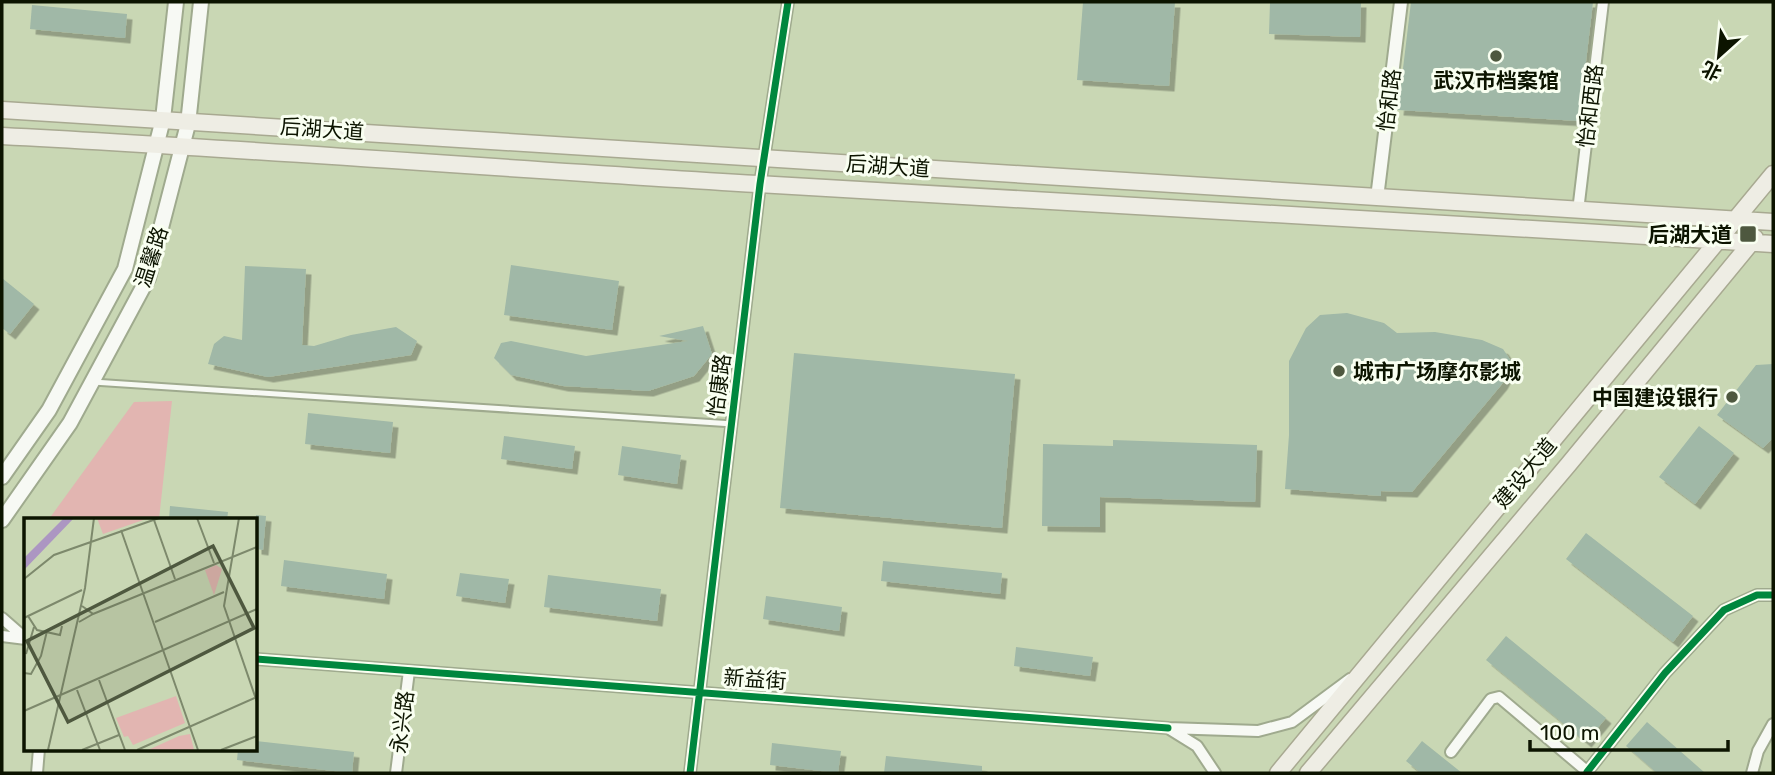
<svg xmlns="http://www.w3.org/2000/svg" width="1775" height="775" font-family="Rubik,'Noto Sans SC',sans-serif">
<style>
.green{fill:#e2b5b1}
.building{fill:#a0b8a7;filter:url(#shadow)}
.lines{fill:none;stroke-linecap:round;stroke-linejoin:round}
.service-casing{stroke:#9faa8e;stroke-width:9}
.minor-casing{stroke:#9faa8e;stroke-width:14}
.tertiary-casing{stroke:#9faa8e;stroke-width:16}
.secondary-casing{stroke:#9faa8e;stroke-width:18}
.primary-casing{stroke:#a8a991;stroke-width:19}
.service{stroke:#f7f9f4;stroke-width:5}
.minor{stroke:#f7f9f4;stroke-width:10}
.tertiary{stroke:#f7f9f4;stroke-width:12}
.secondary{stroke:#f7f9f4;stroke-width:14}
.primary{stroke:#eeede4;stroke-width:16}
.cycleway-casing{stroke:#f9fff1;stroke-width:11}
.cycleway{stroke:#00873e;stroke-width:7}
.poi-dot{fill:#4e583f;stroke:#f9fff1;stroke-width:2.5}
.labels{text-anchor:middle;dominant-baseline:central;stroke-width:6;stroke-linejoin:round;paint-order:stroke}
.poi-label{font-size:21px;font-weight:bold;fill:#0c1400;stroke:#f9fff1;text-anchor:end}
.street-label{font-size:21px;fill:#0c1400;stroke:#f9fff1}
.inset-road{fill:none;stroke:#7d896c;stroke-width:2}
.view{fill:#4e583f;fill-opacity:0.15;stroke:#4e583f;stroke-width:3.5}
.inset-edge{fill:none;stroke:#0c1400;stroke-width:3.5}
</style>
<defs>
<filter id="shadow"><feDropShadow dx="5.5" dy="5.5" stdDeviation="0" flood-color="#0004"/></filter>
</defs>
<rect width="100%" height="100%" fill="#c9d7b4"/>
<path class="green" d="M172,401L159,519H49L134,402Z"/>
<path class="building" d="M1083,2H1175L1169,86L1077,80Z
M1270,2H1361L1360,37L1269,34Z
M1411,2H1593L1579,121L1398,110Z
M32,5L127,14L125,38L30,29Z
M511,265L619,281L612,330L504,315Z
M245,266L306,269L302,345L314,346L351,335L396,327L417,341L411,355L268,377L208,364L214,344L224,336L242,340Z
M2,278L34,304L10,334L2,328Z
M1347,313L1384,323L1397,333L1435,332L1482,340L1503,349L1513,364L1502,384L1412,492L1381,491V496L1285,489L1289,435V361L1306,328L1320,315Z
M703,326L712,354L694,376L648,391L563,386L511,375L494,358L501,343L511,341L586,356L688,341L659,336Z
M794,353L1015,374L1002,528L780,508Z
M1773,364V438L1763,448L1717,415L1756,365Z
M308,413L393,422L390,453L305,444Z
M1699,426L1734,453L1695,504L1659,477Z
M504,436L575,446L572,469L501,459Z
M1113,440L1257,445L1255,502L1100,497V527L1042,526L1043,444L1113,446Z
M622,446L681,455L677,484L618,475Z
M170,506L228,512L227,520H169Z
M256,515L266,516L263,550L256,549Z
M1586,533L1693,616L1673,642L1566,559Z
M284,560L387,574L384,599L281,586Z
M883,561L1002,573L1000,594L881,581Z
M460,573L509,579L505,603L456,596Z
M548,575L661,589L657,621L544,607Z
M766,596L842,607L839,631L763,619Z
M1506,636L1606,718L1586,742L1486,660Z
M1016,647L1093,657L1090,676L1014,666Z
M1647,722L1705,773H1657L1626,746Z
M256,741L354,752L352,773L237,760L238,749H256Z
M1422,741L1462,773H1421L1406,761Z
M772,743L841,751L838,773L770,765Z
M886,756L982,766V773H884Z"/>
<g class="lines">
<g class="service-casing">
<path id="service" d="M93,382L733,424"/>
</g>
<g class="minor-casing">
<path id="minor" d="M1578,211L1603,2
M2,618L26,639
M2,636L26,639
M256,659L1168,728
M1451,752L1491,699L1499,697L1589,773
M1587,772L1665,673L1724,610L1757,595H1773
M37,773L39,749
M396,773L409,671
M690,773L760,184L788,2
M1215,773L1197,746L1168,728L1258,731L1292,722L1350,679
M1752,773L1758,751L1773,724"/>
</g>
<g class="tertiary-casing">
<path id="tertiary" d="M1377,198L1401,2"/>
</g>
<g class="secondary-casing">
<path id="secondary" d="M2,477L49,410L125,269L163,119L176,2
M2,520L70,423L148,278L188,124L201,2"/>
</g>
<g class="primary-casing">
<path id="primary" d="M2,110L1773,222
M2,136C254,149 506,169 758,184C1097,204 1435,222 1773,244
M1278,773L1773,174
M1308,773L1568,465L1755,238"/>
</g>
<use href="#service" class="service"/>
<use href="#minor" class="minor"/>
<use href="#tertiary" class="tertiary"/>
<use href="#secondary" class="secondary"/>
<use href="#primary" class="primary"/>
<g class="cycleway-casing">
<path id="cycleway" d="M256,659L1168,728
M1587,772L1665,673L1724,610L1757,595H1773
M690,773L760,184L788,2"/>
</g>
<use href="#cycleway" class="cycleway"/>
</g>
<g class="poi-dot">
<circle cx="1496" cy="56" r="7"/>
<rect x="1739" y="225" width="18" height="18" rx="3.5"/>
<circle cx="1339" cy="371" r="7"/>
<circle cx="1732" cy="397" r="7"/>
</g>
<g class="labels">
<g class="poi-label">
<text x="1496" y="80" text-anchor="middle">武汉市档案馆</text>
<text x="1732" y="234">后湖大道</text>
<text x="1353" y="371" text-anchor="start">城市广场摩尔影城</text>
<text x="1718" y="397">中国建设银行</text>
</g>
<g class="street-label">
<text transform="translate(1389 100) rotate(-83)">怡和路</text>
<text transform="translate(1590 106) rotate(-83)">怡和西路</text>
<text transform="translate(322 129) rotate(4)">后湖大道</text>
<text transform="translate(888 166) rotate(4)">后湖大道</text>
<text transform="translate(151 257) rotate(-72)">温馨路</text>
<text transform="translate(719 385) rotate(-83)">怡康路</text>
<text transform="translate(1525 473) rotate(-50)">建设大道</text>
<text transform="translate(755 679) rotate(4)">新益街</text>
<text transform="translate(402 722) rotate(-83)">永兴路</text>
</g>
</g>
<g transform="translate(24 518)">
<rect width="233" height="233" fill="#c9d7b4"/>
<path d="M73,0H125L79,16ZM192,47L198,51L190,77L181,52ZM152,178L161,205L109,227L104,218L100,219L92,200ZM166,216L170,232H124L155,218Z" fill="#e2b5b1"/>
<path d="M40,0H50L0,52V40Z" fill="#ac96c2"/>
<path class="inset-road" d="M173,0L190,45M215,0L200,88L233,184M130,2L151,61M97,12L174,232M0,61L30,37L135,0M69,96L233,29M4,98L13,112L36,117L38,108M0,100L58,72M55,104L69,96L58,88M131,104L200,74M2,136L10,109M0,155L7,156L17,138L23,113M75,162L101,232M53,172L76,232M0,193L233,91M24,232L61,70L70,0M58,232L95,217M113,232L233,179M197,232L233,218"/>
<path class="view" d="M189,28L230,110L44,204L3,123Z"/>
<rect width="233" height="233" class="inset-edge"/>
</g>
<rect width="1775" height="775" fill="none" stroke="#0c1400" stroke-width="7"/>
<g transform="translate(1719 56) rotate(207)" stroke="#f9fff1" stroke-width="5" paint-order="stroke">
<path d="M0-5L12 26L0 18L-12 26Z" fill="#0c1400"/>
<text y="-10" font-size="19" font-weight="bold" text-anchor="middle" fill="#0c1400">北</text>
</g>
<path d="M1530 740v10h198v-10" fill="none" stroke="#0c1400" stroke-width="3.5"/>
<text x="1540" y="740" font-size="21" fill="#0c1400" stroke="#f9fff1" stroke-width="5" paint-order="stroke">100 m</text>
</svg>
